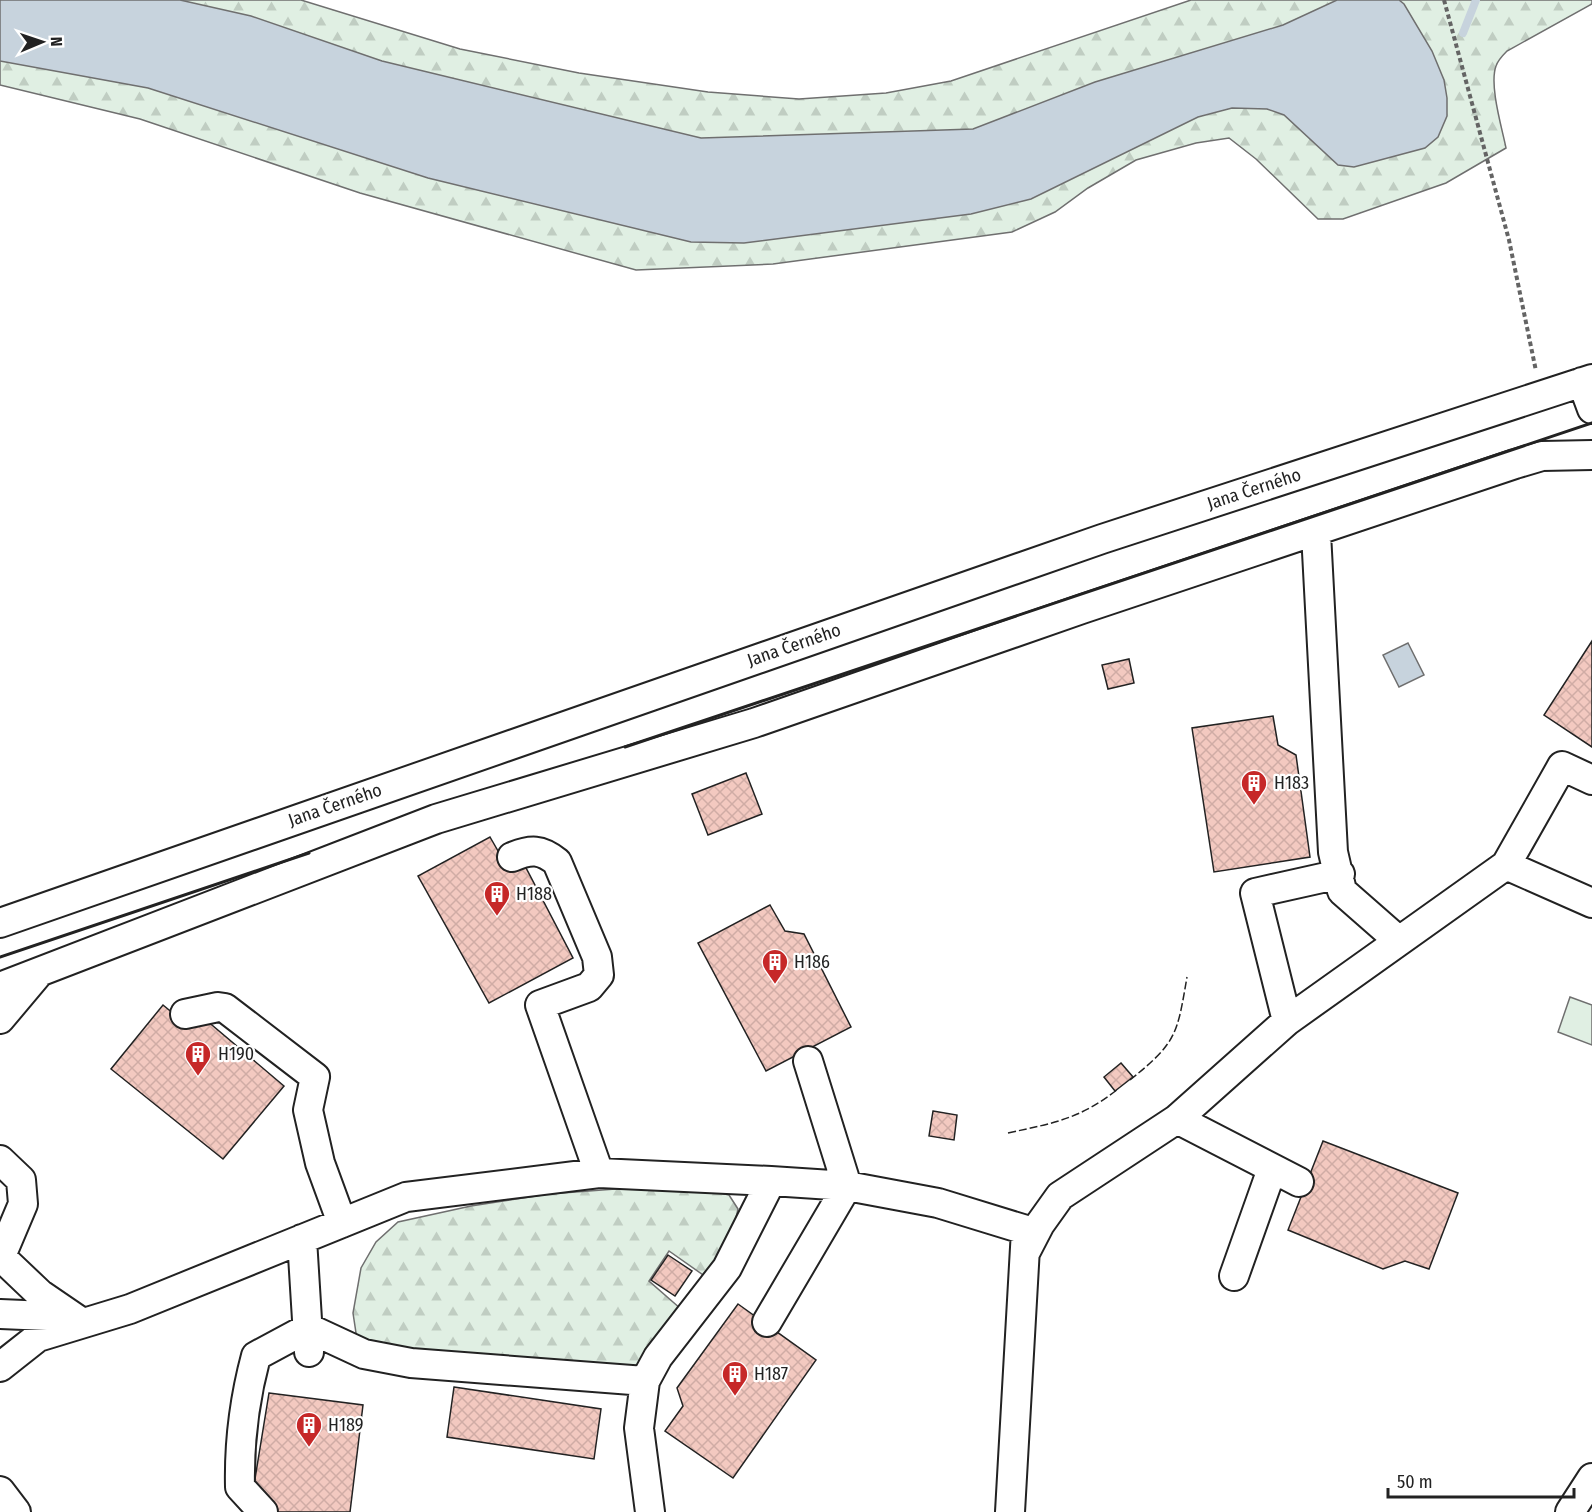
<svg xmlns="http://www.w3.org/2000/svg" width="1592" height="1512" font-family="'Fira Sans Condensed',sans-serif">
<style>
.forest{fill:url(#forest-firs);stroke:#6f6f6f;stroke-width:1.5}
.garden{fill:#e0efe3;stroke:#6f6f6f;stroke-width:1.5}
.water{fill:#c7d3dd;stroke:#6f6f6f;stroke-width:1.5}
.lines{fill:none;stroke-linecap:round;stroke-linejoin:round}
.stream{stroke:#c7d3dd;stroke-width:8}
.building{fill:url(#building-cross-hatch);stroke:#222;stroke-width:1.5}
.minor-casing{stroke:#222;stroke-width:32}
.path{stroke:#646464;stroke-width:4;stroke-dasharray:4.5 3;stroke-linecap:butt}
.minor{stroke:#fff;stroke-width:28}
.fence{stroke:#222;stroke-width:1.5;stroke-dasharray:8 3;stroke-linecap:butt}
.wall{stroke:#222;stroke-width:3}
.labels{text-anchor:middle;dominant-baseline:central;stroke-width:4.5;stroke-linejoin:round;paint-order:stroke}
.street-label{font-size:18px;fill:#222;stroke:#fff}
.poi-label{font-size:18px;fill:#222;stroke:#fff;text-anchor:start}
</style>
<defs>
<pattern id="forest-firs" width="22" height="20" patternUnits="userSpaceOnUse" patternTransform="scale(1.5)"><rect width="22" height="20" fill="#e0efe3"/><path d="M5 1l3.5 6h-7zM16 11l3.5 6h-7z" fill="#c0cdc2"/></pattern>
<pattern id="building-cross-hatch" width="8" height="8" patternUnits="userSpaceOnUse" patternTransform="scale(1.5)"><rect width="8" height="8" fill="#f3c9c0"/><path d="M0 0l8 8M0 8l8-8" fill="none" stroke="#d0aca5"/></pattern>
</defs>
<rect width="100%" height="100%" fill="#fff"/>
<path class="forest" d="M0,0H301L460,49L579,73L708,92L799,99L886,93L951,81L1191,0H1592V4L1507,51C1503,55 1498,60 1496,66C1489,85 1502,128 1506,148L1446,183L1343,219H1318L1256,159L1229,138L1196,143L1136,160L1088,188L1055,212L1012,232L773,264L636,270L360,193L140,119L0,85Z
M642,1187L707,1190L729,1195L738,1209L732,1235L706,1277L669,1251L649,1281L681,1309L632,1372L358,1346L353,1313L361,1268L376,1242L398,1222L471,1206L549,1194Z"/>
<path class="garden" d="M1570,997L1592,1005V1045L1558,1032Z"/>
<path class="water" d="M0,0H180L251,16L382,61L701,138L973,129L1095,82L1283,25L1337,0H1399L1404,4L1432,51L1444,80L1447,98V116L1438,137L1425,148L1354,167L1338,165L1284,115L1267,109L1232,108L1198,117L1031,199L971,214L744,243L691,242L428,178L148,88L0,61Z
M1408,643L1424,675L1399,687L1383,655Z"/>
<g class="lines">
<path class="stream" d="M1463,33L1476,0"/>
</g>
<path class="building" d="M1592,641V747L1544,715Z
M1129,659L1134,683L1108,689L1102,665Z
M1273,716L1278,745L1296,755L1310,857L1214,872L1192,728Z
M746,773L762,814L708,835L692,794Z
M490,837L505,863L525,866L573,958L489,1003L418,876Z
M770,905L785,931L804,934L851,1027L766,1071L698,943Z
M163,1005L186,1024L206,1020L284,1086L223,1159L111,1069Z
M1121,1063L1133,1077L1115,1091L1104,1077Z
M933,1111L957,1115L954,1140L929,1136Z
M1323,1141L1458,1193L1429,1269L1405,1261L1383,1269L1288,1230Z
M668,1255L692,1271L675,1296L651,1280Z
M738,1304L816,1360L733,1478L665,1431L683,1406L677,1388Z
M454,1387L601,1409L594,1459L447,1437Z
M269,1393L363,1405L350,1512H266L253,1491Z"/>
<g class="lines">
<g class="minor-casing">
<path id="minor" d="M1582,382L1592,409
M1316,533L1333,852L1342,891L1399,941
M512,857C531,849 541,849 557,862L597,957L599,975L589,987L540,1005L599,1173
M1506,865L1592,903
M0,923L1102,539L1592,379
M0,987L436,819L754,723L1082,609L1515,464L1542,456L1592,455
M185,1014L218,1007L225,1008L315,1077L308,1110L320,1163L342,1223
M0,1019L37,975
M1287,1021L1255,893L1340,874
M1177,1119L1299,1182
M0,1160L21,1180L23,1204L1,1256
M302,1239L309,1352
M1026,1251L1040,1224L1060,1196L1177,1119L1287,1021L1506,865L1562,766L1592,780
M0,1256L40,1294L81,1322
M1234,1276L1272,1169
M0,1314L71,1317
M767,1322L847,1186L808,1061
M0,1367L38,1337L130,1309L406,1197L599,1173L771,1181L847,1186L938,1203L1026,1230L1010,1512
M0,1491L16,1512
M263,1512L240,1487C239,1444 245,1397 256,1356L308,1328L364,1354L411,1363L645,1381
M650,1512L639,1428L645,1381L658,1357L727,1268L771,1181
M1570,1512L1592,1478"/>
</g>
<path class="path" d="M1444,0L1509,240L1536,371"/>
<use href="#minor" class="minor"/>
<path class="fence" d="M1130,1080C1177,1042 1177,1035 1187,977
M1008,1133C1054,1123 1080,1119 1118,1089"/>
<path class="wall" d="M625,747L1592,423
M0,957L309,853"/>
</g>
<defs>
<g id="building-pin" transform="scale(1.35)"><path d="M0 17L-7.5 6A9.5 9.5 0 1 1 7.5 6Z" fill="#c62828" stroke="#fff"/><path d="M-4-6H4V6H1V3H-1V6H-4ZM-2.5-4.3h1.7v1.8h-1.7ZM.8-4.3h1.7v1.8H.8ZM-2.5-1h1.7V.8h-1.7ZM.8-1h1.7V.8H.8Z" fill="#fff"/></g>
</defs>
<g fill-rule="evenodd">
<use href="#building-pin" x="1254" y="783"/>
<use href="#building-pin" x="497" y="894"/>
<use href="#building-pin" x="775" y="962"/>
<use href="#building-pin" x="198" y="1054"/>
<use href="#building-pin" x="735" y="1374"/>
<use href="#building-pin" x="309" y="1425"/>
</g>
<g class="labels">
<g class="street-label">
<text transform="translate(1254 489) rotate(-18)">Jana Černého</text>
<text transform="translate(794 645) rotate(-19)">Jana Černého</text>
<text transform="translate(335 805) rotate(-19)">Jana Černého</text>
</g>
<g class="poi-label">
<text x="1274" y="783">H183</text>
<text x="516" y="894">H188</text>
<text x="794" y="962">H186</text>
<text x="218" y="1054">H190</text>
<text x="754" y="1374">H187</text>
<text x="328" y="1425">H189</text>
</g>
</g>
<g transform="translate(42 42) rotate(88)" stroke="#ffffff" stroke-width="4.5" paint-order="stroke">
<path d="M0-4.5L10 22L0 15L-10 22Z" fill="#222222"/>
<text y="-9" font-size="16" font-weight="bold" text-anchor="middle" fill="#222222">N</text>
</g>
<path d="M1388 1488v9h186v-9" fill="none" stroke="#222222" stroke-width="3"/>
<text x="1397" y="1488" font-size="18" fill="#222222" stroke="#ffffff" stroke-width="4.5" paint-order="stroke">50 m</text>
</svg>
